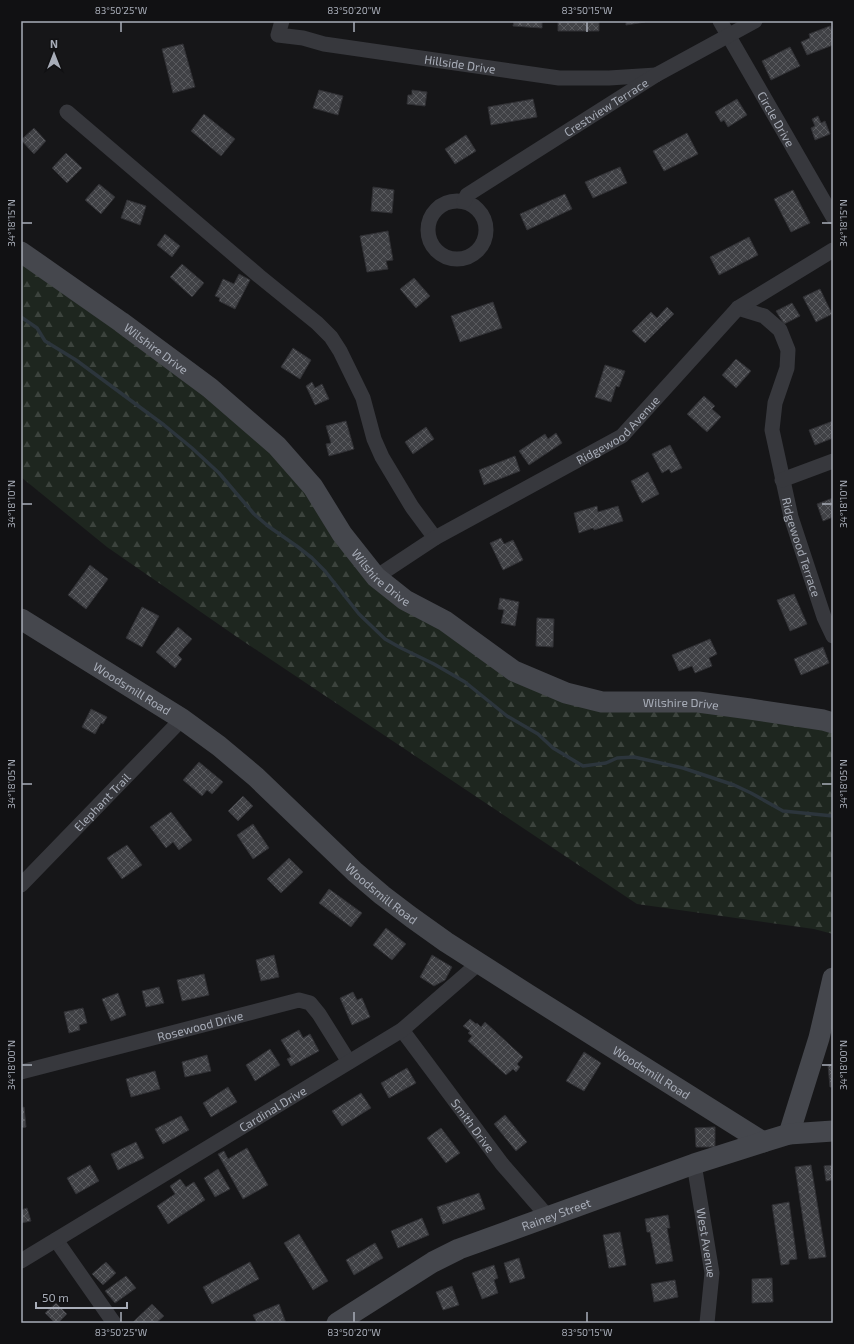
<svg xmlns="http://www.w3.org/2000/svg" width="854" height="1344" font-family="'Exo 2',sans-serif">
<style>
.forest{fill:url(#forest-firs)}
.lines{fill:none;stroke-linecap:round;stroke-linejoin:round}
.stream{stroke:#2c353c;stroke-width:3.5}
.building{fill:url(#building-cross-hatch);stroke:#303034}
.street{stroke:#37383d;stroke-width:15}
.secondary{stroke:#45474d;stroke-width:21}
.ticks{fill:none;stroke:#a8adb8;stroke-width:1.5}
.labels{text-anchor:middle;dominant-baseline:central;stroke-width:3;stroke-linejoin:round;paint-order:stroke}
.street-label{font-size:12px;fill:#a8adb8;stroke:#111113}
.neatline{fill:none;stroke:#a8adb8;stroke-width:1.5}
.ticks-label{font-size:10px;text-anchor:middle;fill:#a8adb8}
</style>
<defs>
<pattern id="forest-firs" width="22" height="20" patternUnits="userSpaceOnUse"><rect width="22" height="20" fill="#1e261f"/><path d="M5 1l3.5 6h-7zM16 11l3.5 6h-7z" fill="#3c433d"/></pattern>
<pattern id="building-cross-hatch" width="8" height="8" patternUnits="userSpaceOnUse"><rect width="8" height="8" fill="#404145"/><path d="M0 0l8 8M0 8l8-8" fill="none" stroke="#595a5e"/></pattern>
</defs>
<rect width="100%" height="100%" fill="#161618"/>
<path class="forest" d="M21,249L251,418L372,569L567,697L833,723V934L814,929L637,904L237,637L107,547L21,477Z"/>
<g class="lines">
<path class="stream" d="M21,317L37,328L45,341L76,360L164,425L192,448L219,473L254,514L268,526L298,547L312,558L325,571L359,614L385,639L401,648L434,664L465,682L507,716L538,734L553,748L583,766L606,763L617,758L634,757L683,768L734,785L751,793L783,811L833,816"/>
</g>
<path class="building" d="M514,21H542V28L513,26Z
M558,21H599V31H558Z
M626,21H645V22L626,25Z
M830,26L833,33V45L807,55L801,42L810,38L809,34Z
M183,44L195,87L173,93L162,49Z
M790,47L800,66L771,80L762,61Z
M319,90L343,96L338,115L313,108Z
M412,90L427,92L425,106L407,104L408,95H412Z
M533,99L537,117L491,125L488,107Z
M737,99L747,115L728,127L724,120L721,122L715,112Z
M204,114L235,139L221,156L191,131Z
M818,116L821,123L825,121L830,134L815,140L811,128L815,126L812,119Z
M34,128L46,141L34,154L21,140Z
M687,133L698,154L664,171L653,151Z
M466,135L476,151L455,164L445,149Z
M66,153L82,168L67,183L52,168Z
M620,167L627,183L593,198L585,182Z
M99,184L115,197L101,214L85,200Z
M373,187L394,190L392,213L371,211Z
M793,190L810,223L791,232L774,199Z
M565,194L572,209L527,230L520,214Z
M127,200L146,206L140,225L121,218Z
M388,231L393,260L386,261L388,269L367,272L360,236Z
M165,234L180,246L172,257L157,245Z
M749,237L758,255L719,275L710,257Z
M182,264L204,283L192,297L170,277Z
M239,274L250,280L235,309L219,301L220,298L215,296L223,279L234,284Z
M414,278L430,296L416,308L400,289Z
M820,289L832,314L816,322L803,297Z
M493,302L502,328L460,342L451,316Z
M792,303L800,316L784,324L776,311Z
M667,307L674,314L645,343L632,331L651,312L657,318Z
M293,348L311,360L300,379L281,367Z
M736,359L751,371L736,388L722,375Z
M605,365L625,371L619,387L616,386L611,402L595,397Z
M312,382L315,388L322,384L329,399L315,405L306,386Z
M704,396L715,406L712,409L721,417L707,432L687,414Z
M346,421L354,449L329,456L326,444L331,443L326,426Z
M833,421V438L815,445L809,430Z
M426,427L434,439L413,454L405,442Z
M556,433L562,443L529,465L519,451L545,434L548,439Z
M670,445L682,468L671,473L669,469L662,473L652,454Z
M515,456L520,471L484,485L479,470Z
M648,472L659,494L642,503L631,481Z
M833,498V517L823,521L817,504Z
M597,506L598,512L618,506L623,521L594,530L593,528L579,533L574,513Z
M501,538L504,544L513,540L523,560L503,570L490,543Z
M90,565L108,579L86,609L68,595Z
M794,594L807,624L790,631L777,600Z
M500,598L519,602L515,626L501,623L504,610L498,609Z
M142,607L159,616L142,647L126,638Z
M537,618L554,619L553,647L536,646Z
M178,627L192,639L178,655L182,659L175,668L156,652Z
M710,639L717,654L709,658L712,666L695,673L692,666L679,671L672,655Z
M823,647L829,663L801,675L794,659Z
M91,709L107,717L103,724L101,723L95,734L82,727Z
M199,762L223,782L212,794L207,790L202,796L183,780Z
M243,796L253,806L238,821L228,811Z
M171,812L192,840L179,850L173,842L166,848L150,827Z
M253,824L269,848L253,859L237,835Z
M127,845L142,865L122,879L107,858Z
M289,858L303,872L281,893L267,879Z
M329,889L362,913L351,927L319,903Z
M386,928L406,944L392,960L373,945Z
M274,955L279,977L261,981L256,960Z
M432,955L452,967L445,980L434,986L420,977Z
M204,974L209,995L182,1001L177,980Z
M159,987L164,1003L146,1007L142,991Z
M353,992L357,1000L362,998L370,1017L352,1025L340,998Z
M118,993L126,1015L111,1021L102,999Z
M83,1008L87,1023L79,1025L80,1030L69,1033L64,1012Z
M470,1019L476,1024L477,1023L481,1027L485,1022L523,1057L517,1064L520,1067L516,1072L513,1069L506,1075L468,1041L472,1036L468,1033L470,1031L463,1026Z
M299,1030L303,1038L310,1034L319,1051L291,1066L287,1059L291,1057L281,1040Z
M270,1049L280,1065L255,1081L246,1065Z
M584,1052L601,1063L584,1091L566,1081Z
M207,1055L211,1071L185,1077L182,1062Z
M833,1064V1087H830L828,1065Z
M407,1068L416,1083L389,1098L381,1083Z
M155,1071L160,1089L131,1097L126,1079Z
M228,1087L237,1102L211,1117L203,1103Z
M361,1093L371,1108L342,1126L332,1111Z
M24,1107L26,1127L21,1128V1108Z
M505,1115L527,1142L516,1151L494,1124Z
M181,1116L189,1130L163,1144L155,1129Z
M715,1127V1147H696L695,1128Z
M441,1128L460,1153L446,1163L427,1138Z
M136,1142L144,1158L118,1170L111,1154Z
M247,1148L268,1185L243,1199L218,1154L224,1151L228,1159Z
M90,1165L99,1181L76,1194L67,1178Z
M811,1165L826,1257L809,1259L795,1167Z
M833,1165V1180L826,1181L824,1166Z
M218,1169L230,1189L215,1197L204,1178Z
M180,1179L186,1187L194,1182L205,1200L168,1224L157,1206L175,1194L170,1186Z
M479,1193L485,1209L443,1224L437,1207Z
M789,1202L797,1259L789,1260V1264L781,1265L772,1205Z
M27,1208L31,1221L21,1223V1210Z
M668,1215L670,1228H667L673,1261L656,1264L650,1232H647L645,1219Z
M422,1218L429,1235L398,1248L391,1231Z
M620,1232L626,1265L609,1268L603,1235Z
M299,1234L328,1281L313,1290L284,1243Z
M375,1243L383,1258L354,1275L346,1260Z
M519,1258L525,1278L510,1283L504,1263Z
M106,1262L116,1273L103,1285L92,1274Z
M250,1262L259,1279L212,1304L203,1287Z
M494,1265L498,1278L494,1280L498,1293L482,1299L472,1273Z
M126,1276L136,1288L115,1303L105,1291Z
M772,1278L773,1302L752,1303V1279Z
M675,1280L678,1297L654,1302L651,1284Z
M452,1286L459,1305L443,1310L436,1292Z
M56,1303L67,1314L58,1323H55L45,1313Z
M152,1304L164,1316L156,1323H132Z
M279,1304L286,1323H257L253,1315Z"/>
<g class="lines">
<g class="street">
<path id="s1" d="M282,21L278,35L303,38L324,44L559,78H609L656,75"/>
<path id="s2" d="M720,21L833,217"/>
<path d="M67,112L259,276L317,323L331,337L340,351L363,398L374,439L382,457L412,507L435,538"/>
<circle cx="457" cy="230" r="29"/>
<path id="s3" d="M464,201L467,195L656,75L755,21"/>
<path id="s4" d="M738,308L764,316L780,330L788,350L787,368L775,403L772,430L791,517L824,617L833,636"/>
<path d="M782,480L833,461"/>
<path id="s5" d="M376,577L435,538L622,436L738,308L833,250"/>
<path id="s6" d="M21,885L182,719"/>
<path id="s7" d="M402,1030L502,1164L549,1218"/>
<path id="s8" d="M21,1072L299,1000L310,1003L319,1014L349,1062"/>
<path id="s9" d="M694,1164L712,1273L707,1323"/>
<path d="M56,1240L114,1323"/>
<path id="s10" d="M21,1261L402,1030L479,963"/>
</g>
<g class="secondary">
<path id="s11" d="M21,252L121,322L210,388L277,446L313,487L342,534L376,577L405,600L445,621L514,671L566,693L602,702H698L750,709L823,720L833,723"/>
<path id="s12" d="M21,619L182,719L219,746L256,777L355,872L382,895L411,917L446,942L529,995L763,1142"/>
<path d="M789,1134L819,1038L833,978"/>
<path id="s13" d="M337,1323L433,1262L459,1249L694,1164L763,1142L789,1134L833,1131"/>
</g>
</g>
<path class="ticks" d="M121,22V32M354,22V32M587,22V32M22,223H32M822,223H832M22,504H32M822,504H832M22,784H32M822,784H832M22,1065H32M822,1065H832M121,1312V1322M354,1312V1322M587,1312V1322"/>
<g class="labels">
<g class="street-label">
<text stroke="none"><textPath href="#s1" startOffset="199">Hillside Drive</textPath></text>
<text stroke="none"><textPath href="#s3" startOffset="171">Crestview Terrace</textPath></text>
<text stroke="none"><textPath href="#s2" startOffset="113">Circle Drive</textPath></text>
<text stroke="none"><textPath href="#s11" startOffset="166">Wilshire Drive</textPath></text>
<text stroke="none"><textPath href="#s5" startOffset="284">Ridgewood Avenue</textPath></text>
<text stroke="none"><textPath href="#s4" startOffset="273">Ridgewood Terrace</textPath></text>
<text stroke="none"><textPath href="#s11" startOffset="490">Wilshire Drive</textPath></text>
<text stroke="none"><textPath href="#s12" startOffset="131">Woodsmill Road</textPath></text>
<text stroke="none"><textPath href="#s11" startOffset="826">Wilshire Drive</textPath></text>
<text stroke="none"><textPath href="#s6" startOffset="116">Elephant Trail</textPath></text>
<text stroke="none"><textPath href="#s12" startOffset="455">Woodsmill Road</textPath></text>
<text stroke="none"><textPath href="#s8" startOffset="185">Rosewood Drive</textPath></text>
<text stroke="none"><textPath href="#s12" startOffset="779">Woodsmill Road</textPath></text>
<text stroke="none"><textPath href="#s10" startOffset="294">Cardinal Drive</textPath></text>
<text stroke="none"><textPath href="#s7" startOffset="119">Smith Drive</textPath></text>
<text stroke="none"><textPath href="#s13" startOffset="246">Rainey Street</textPath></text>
<text stroke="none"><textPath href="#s9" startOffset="80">West Avenue</textPath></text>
</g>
</g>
<rect width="854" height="1344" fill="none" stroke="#111113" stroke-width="44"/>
<g transform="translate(54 54)" stroke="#111113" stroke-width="3" paint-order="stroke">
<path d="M0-3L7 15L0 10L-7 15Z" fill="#a8adb8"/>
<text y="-6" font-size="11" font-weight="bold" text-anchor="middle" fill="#a8adb8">N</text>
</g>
<path d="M36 1302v6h91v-6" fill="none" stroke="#a8adb8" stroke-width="2"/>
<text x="42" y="1302" font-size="12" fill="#a8adb8" stroke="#111113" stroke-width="3" paint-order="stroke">50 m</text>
<rect x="22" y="22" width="810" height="1300" class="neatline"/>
<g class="ticks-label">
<text x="121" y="14">83°50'25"W</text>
<text x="354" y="14">83°50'20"W</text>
<text x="587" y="14">83°50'15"W</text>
<text transform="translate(11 223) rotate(-90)" y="4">34°18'15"N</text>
<text transform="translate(843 223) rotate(-90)" y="4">34°18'15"N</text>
<text transform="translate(11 504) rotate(-90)" y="4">34°18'10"N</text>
<text transform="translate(843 504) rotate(-90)" y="4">34°18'10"N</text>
<text transform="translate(11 784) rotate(-90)" y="4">34°18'05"N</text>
<text transform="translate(843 784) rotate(-90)" y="4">34°18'05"N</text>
<text transform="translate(11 1065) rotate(-90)" y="4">34°18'00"N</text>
<text transform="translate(843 1065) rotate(-90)" y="4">34°18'00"N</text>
<text x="121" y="1336">83°50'25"W</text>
<text x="354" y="1336">83°50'20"W</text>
<text x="587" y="1336">83°50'15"W</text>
</g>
</svg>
